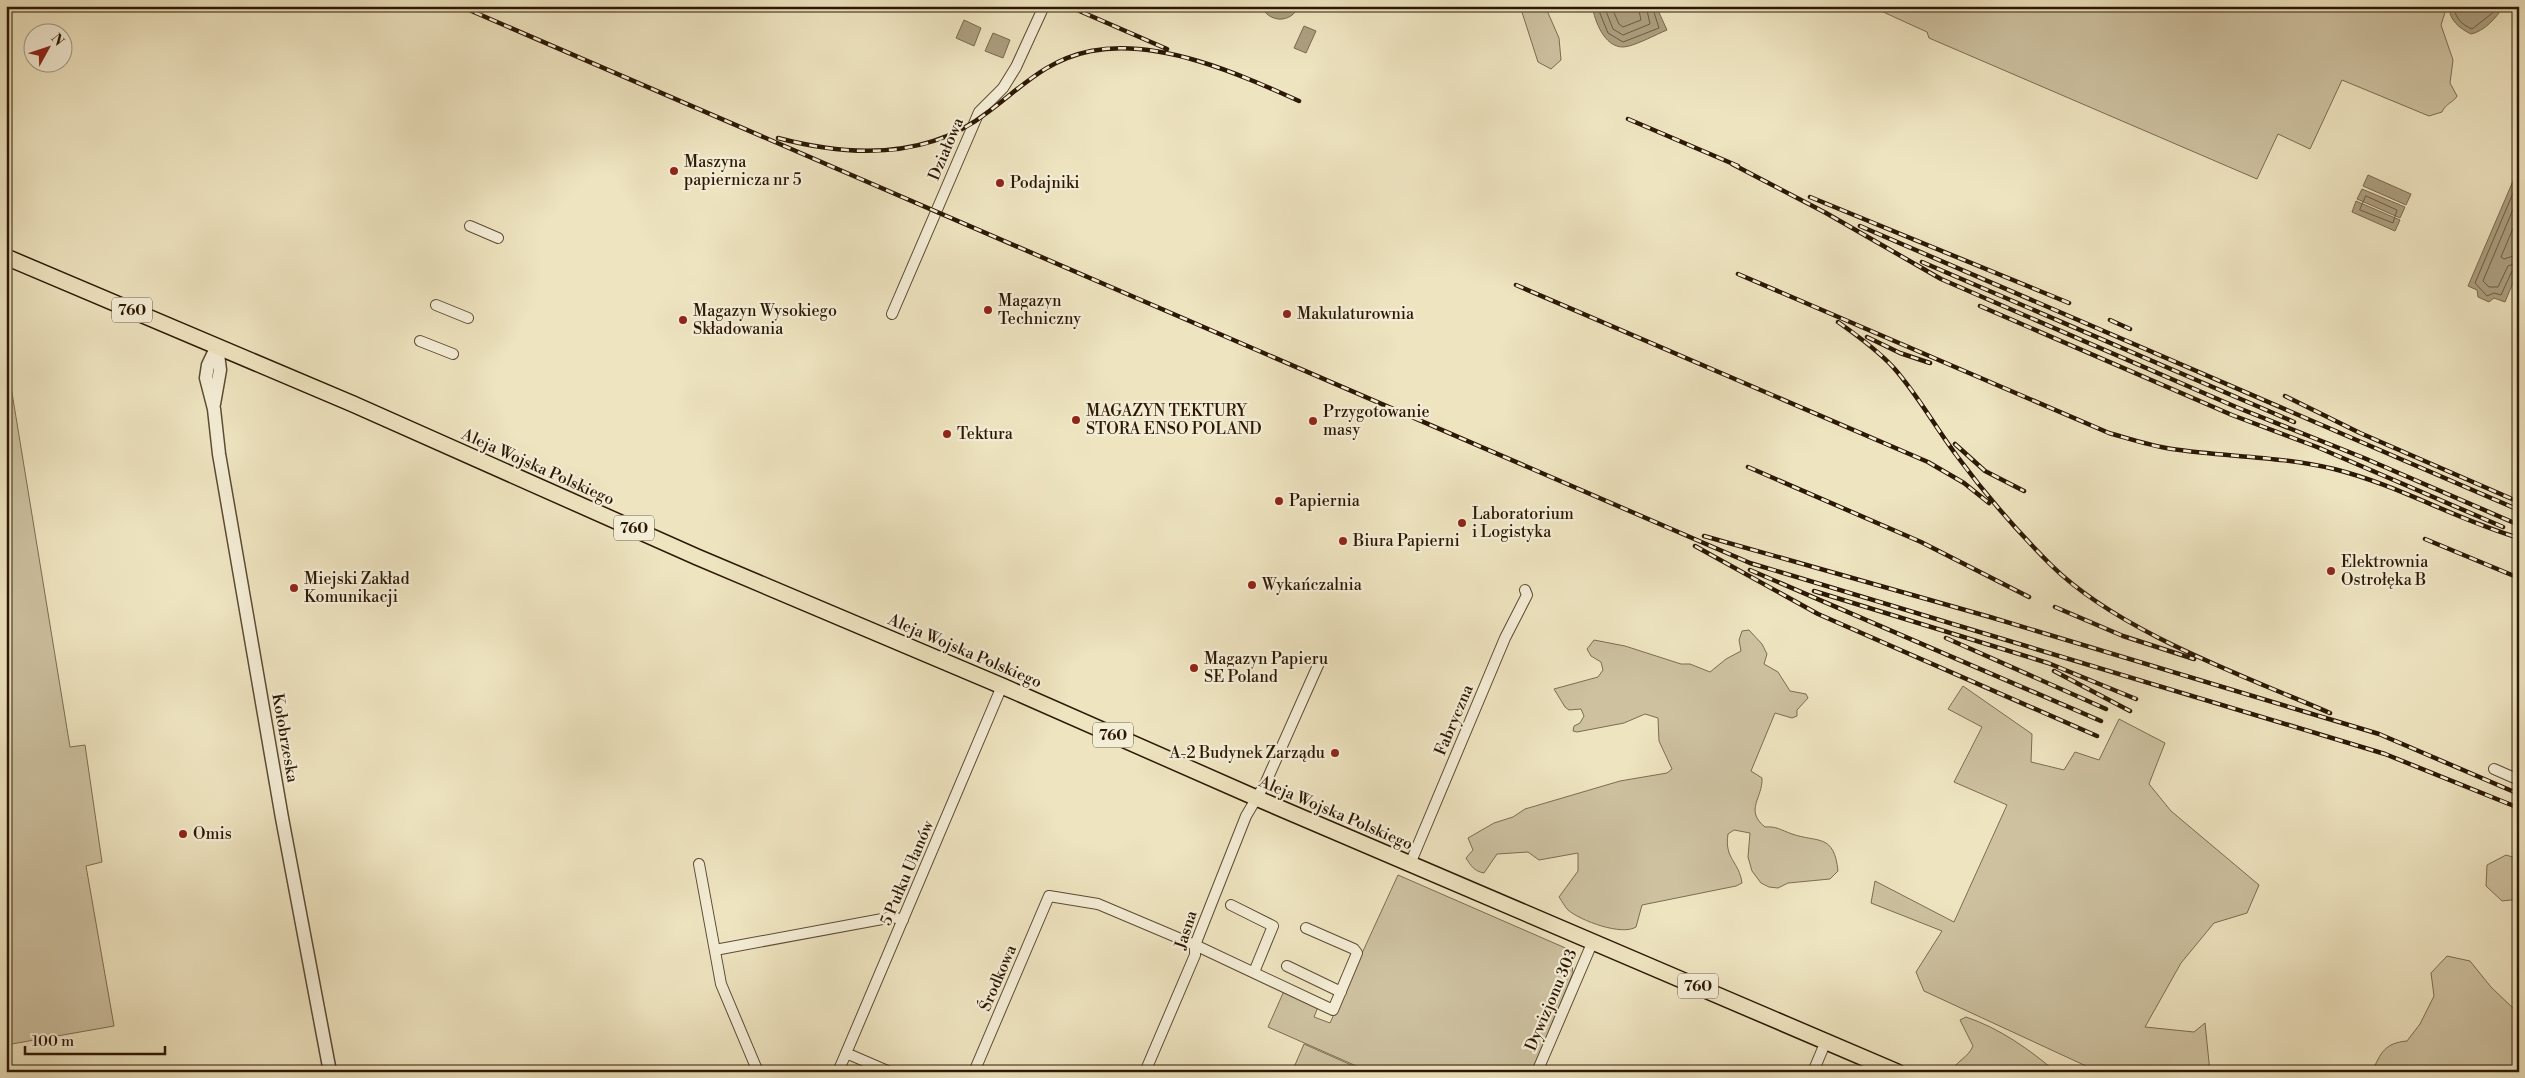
<svg xmlns="http://www.w3.org/2000/svg" width="2525" height="1078" font-family="'Libre Bodoni',serif">
<style>
.green{fill:#cdc1a0;stroke:#7c6c52}
.water{fill:#ac9f80;stroke:#79694e}
.lines{fill:none;stroke-linecap:round;stroke-linejoin:round}
.shore{stroke:#6c5c42;stroke-width:1}
.minor-casing{stroke:#5c4b33;stroke-width:12}
.tertiary-casing{stroke:#5c4b33;stroke-width:15}
.primary-casing{stroke:#2c1804;stroke-width:18}
.minor{stroke:#f4edd6;stroke-width:10}
.tertiary{stroke:#f4edd6;stroke-width:12}
.primary{stroke:#eee4c0;stroke-width:15}
.rail-casing{stroke:#2c1804;stroke-width:4.5}
.rail{stroke:#f4edd6;stroke-width:2.5;stroke-dasharray:8;stroke-linecap:butt}
.poi-dot{fill:#8f2418;stroke:#f4edd6;stroke-width:2}
.labels{text-anchor:middle;dominant-baseline:central;stroke-width:4.5;stroke-linejoin:round;paint-order:stroke}
.shield{fill:#f4edd6;stroke:#685843;stroke-width:1}
.shield-label{font-size:15px;font-weight:bold;fill:#2c1804}
.street-label{font-size:16px;fill:#2c1804;stroke:#f4edd6}
.poi-label{font-size:16px;fill:#2c1804;stroke:#f4edd6;text-anchor:start}
</style>
<rect width="100%" height="100%" fill="#eee4c0"/>
<filter id="stains"><feTurbulence type="fractalNoise" baseFrequency=".004" numOctaves="4"/><feColorMatrix values="0 0 0 0 .2 0 0 0 0 .09 0 0 0 0 .02 0 0 0 .5 -.17"/></filter>
<radialGradient id="worn" r=".72"><stop offset=".6" stop-color="#630" stop-opacity="0"/><stop offset="1" stop-color="#630" stop-opacity=".3"/></radialGradient>
<path class="green" d="M1520,6H1545L1559,38L1561,60L1551,69L1538,62Z
M1870,6H2447L2441,25L2453,60L2450,83L2457,96C2454,102 2445,104 2442,112L2429,116L2342,80L2310,149L2278,134L2257,179L1929,38L1927,32Z
M6,356L70,747L85,745L102,862L86,866L114,1026L6,1045Z
M1749,630L1762,644L1767,654L1764,664L1778,672L1790,691L1806,694L1808,698L1797,710V716L1792,718L1775,713L1751,771L1762,778C1763,798 1744,810 1765,827C1776,826 1781,830 1792,834C1818,843 1834,833 1838,871L1830,879L1788,883L1778,888L1769,887L1761,883L1752,871L1748,857L1750,833L1734,830L1728,834C1724,859 1739,861 1742,883L1736,886L1642,905L1636,927C1622,936 1581,921 1568,910C1565,907 1562,901 1559,897L1578,871V853L1539,860L1528,852L1497,854L1484,873C1474,871 1471,866 1466,858L1473,850L1468,838L1494,823L1513,817L1525,809L1620,781L1667,773L1672,769L1659,741L1658,718L1645,714L1624,723L1577,732L1573,731L1574,726L1580,723L1584,716L1581,709L1569,710L1565,707L1554,689L1598,677L1603,670L1601,662L1591,656L1587,649L1594,640L1625,646L1681,664H1690L1710,672L1726,659L1741,651L1739,640L1742,631Z
M1963,686L2032,734L2031,762L2064,770L2075,752L2099,760L2119,719L2165,743L2149,784L2171,811L2259,885L2247,913L2214,923L2181,963L2145,1027L2194,1032L2205,1023L2210,1072H2099L1924,991L1916,972L1942,931L1871,903L1875,881L1954,922L2007,805L1954,782L1982,727L1948,709Z
M2506,855L2519,859V899L2502,901L2486,886L2487,865Z
M1398,875L1570,950L1573,973L1532,1072H1370L1268,1027L1284,991L1318,1007L1314,1017L1330,1023Z
M2447,956L2470,961L2491,987L2514,1009H2519V1072H2372C2381,1052 2385,1043 2407,1041L2420,1024L2434,996L2431,973Z
M1966,1017C1999,1028 2029,1049 2056,1072H1951C1956,1061 1968,1058 1973,1046L1960,1020Z
M1304,1044L1367,1072H1292Z"/>
<path class="water" d="M1261,6H1299C1291,24 1269,23 1261,6Z
M1592,6H1656L1667,30C1657,34 1633,47 1623,47C1604,47 1595,21 1592,6Z
M2449,6H2503C2498,17 2483,32 2471,34C2459,28 2449,20 2449,6Z
M964,20L981,28L974,46L956,38Z
M1304,26L1316,31L1306,53L1294,48Z
M993,33L1010,40L1003,58L985,51Z
M2519,167V268L2505,302L2494,298L2489,302L2478,297L2477,290L2468,286Z
M2368,175L2411,194L2406,205L2363,186Z
M2362,189L2405,207L2400,218L2357,199Z
M2356,201L2400,220L2395,231L2352,212Z"/>
<g class="lines">
<path class="shore" d="M1597,6L1608,33L1623,42L1659,28L1652,6
M1604,6L1613,29L1623,35L1650,24L1646,6
M1611,6L1619,24L1623,27L1641,20L1638,6
M2454,6C2454,17 2462,25 2472,29L2495,11L2497,6
M2519,179L2475,283L2487,296L2494,293L2501,295L2512,271L2519,268
M2519,195L2483,281L2489,287H2498L2508,266L2519,262
M2366,196L2397,210L2393,223L2360,210Z
M2519,214L2501,257L2504,259L2519,254"/>
<g class="minor-casing">
<path id="minor" d="M470,226L498,238
M436,305L468,318
M892,314L979,112L1003,88L1016,67L1044,6
M420,341L453,354
M2494,769L2519,780
M699,864L721,984L758,1072
M1410,864L1505,638L1527,595L1525,590
M1231,905L1273,926L1254,972
M715,950L893,917L903,920
M1287,966L1341,992
M846,1053L890,1072
M838,1072L1002,686
M974,1072L1049,896L1098,904L1195,945L1333,1010L1357,953L1354,949L1306,928
M1145,1072L1195,955V945L1246,816L1266,782L1319,663
M1537,1072L1593,941
M1813,1072L1826,1041"/>
</g>
<g class="tertiary-casing">
<path id="tertiary" d="M217,346L208,365L206,378L214,409L219,454L282,818L330,1072
M214,404L220,370L217,346"/>
</g>
<g class="primary-casing">
<path id="primary" d="M6,257L353,404L697,557L1002,686L1261,800L1897,1072"/>
</g>
<use href="#minor" class="minor"/>
<use href="#tertiary" class="tertiary"/>
<use href="#primary" class="primary"/>
<g class="rail-casing">
<path id="rail" d="M460,6L1750,563L2385,754L2519,808
M1068,6L1167,49
M1628,119L1738,166
M778,138C850,157 927,160 988,112C1023,86 1046,60 1091,51C1159,38 1239,74 1299,101
M1732,164L1826,213L1941,279L2236,407L2364,458L2519,525
M1810,197L2069,303
M1860,226L2519,510
M1922,262L2294,422
M1738,274L2109,433C2130,439 2151,446 2172,449C2226,457 2280,456 2334,469C2398,485 2455,519 2519,538
M1516,285L1928,462L1964,483L1989,503
M1980,306L2232,415L2317,447L2503,527
M2110,320L2130,329
M1838,322C1858,336 1877,350 1893,367C1918,395 1935,427 1957,456C1985,494 2018,532 2051,565C2119,632 2242,675 2330,713
M1867,337L1900,353L1930,363
M2285,396L2360,433L2519,502
M1955,444L1985,471L2024,491
M1748,467L1921,542L2029,597
M1704,536L1990,617L2379,734L2519,794
M2425,539L2519,578
M1695,546L1818,614L2097,736
M1750,570L2101,721
M1814,591L2048,663L2136,699
M2055,607L2123,636L2194,659
M1946,638L2106,709
M2054,671L2130,711"/>
</g>
<use href="#rail" class="rail"/>
</g>
<g class="poi-dot">
<circle cx="674" cy="171" r="5"/>
<circle cx="1000" cy="183" r="5"/>
<circle cx="988" cy="310" r="5"/>
<circle cx="1287" cy="314" r="5"/>
<circle cx="683" cy="320" r="5"/>
<circle cx="1076" cy="420" r="5"/>
<circle cx="1313" cy="421" r="5"/>
<circle cx="947" cy="434" r="5"/>
<circle cx="1279" cy="501" r="5"/>
<circle cx="1462" cy="523" r="5"/>
<circle cx="1343" cy="541" r="5"/>
<circle cx="2331" cy="571" r="5"/>
<circle cx="1252" cy="585" r="5"/>
<circle cx="294" cy="588" r="5"/>
<circle cx="1194" cy="668" r="5"/>
<circle cx="1335" cy="753" r="5"/>
<circle cx="183" cy="834" r="5"/>
</g>
<g class="labels">
<g class="shield">
<rect x="112" y="297.5" width="40" height="25" rx="4"/>
<rect x="614" y="515.5" width="40" height="25" rx="4"/>
<rect x="1093" y="722.5" width="40" height="25" rx="4"/>
<rect x="1678" y="973.5" width="40" height="25" rx="4"/>
</g>
<g class="shield-label">
<text x="132" y="310">760</text>
<text x="634" y="528">760</text>
<text x="1113" y="735">760</text>
<text x="1698" y="986">760</text>
</g>
<g class="street-label">
<text transform="translate(946 149) rotate(-67)">Działowa</text>
<text transform="translate(538 467) rotate(24)">Aleja Wojska Polskiego</text>
<text transform="translate(965 651) rotate(23)">Aleja Wojska Polskiego</text>
<text transform="translate(1454 720) rotate(-67)">Fabryczna</text>
<text transform="translate(285 738) rotate(80)">Kołobrzeska</text>
<text transform="translate(1336 813) rotate(23)">Aleja Wojska Polskiego</text>
<text transform="translate(907 873) rotate(-67)">5 Pułku Ułanów</text>
<text transform="translate(1186 930) rotate(-72)">Jasna</text>
<text transform="translate(998 978) rotate(-67)">Środkowa</text>
<text transform="translate(1551 1000) rotate(-67)">Dywizjonu 303</text>
</g>
<g class="poi-label">
<text x="684" y="162">Maszyna<tspan x="684" dy="18">papiernicza nr 5</tspan></text>
<text x="1010" y="183">Podajniki</text>
<text x="998" y="301">Magazyn<tspan x="998" dy="18">Techniczny</tspan></text>
<text x="693" y="311">Magazyn Wysokiego<tspan x="693" dy="18">Składowania</tspan></text>
<text x="1297" y="314">Makulaturownia</text>
<text x="1086" y="411">MAGAZYN TEKTURY<tspan x="1086" dy="18">STORA ENSO POLAND</tspan></text>
<text x="1323" y="412">Przygotowanie<tspan x="1323" dy="18">masy</tspan></text>
<text x="957" y="434">Tektura</text>
<text x="1289" y="501">Papiernia</text>
<text x="1472" y="514">Laboratorium<tspan x="1472" dy="18">i Logistyka</tspan></text>
<text x="1353" y="541">Biura Papierni</text>
<text x="2341" y="562">Elektrownia<tspan x="2341" dy="18">Ostrołęka B</tspan></text>
<text x="304" y="579">Miejski Zakład<tspan x="304" dy="18">Komunikacji</tspan></text>
<text x="1262" y="585">Wykańczalnia</text>
<text x="1204" y="659">Magazyn Papieru<tspan x="1204" dy="18">SE Poland</tspan></text>
<text x="1325" y="753" text-anchor="end">A-2 Budynek Zarządu</text>
<text x="193" y="834">Omis</text>
</g>
</g>
<rect width="2525" height="1078" fill="none" stroke="#eee4c0" stroke-width="25"/>
<rect x="8" y="8" width="2510" height="1063" fill="none" stroke="#2c1804" stroke-width="2.5"/>
<rect x="12" y="12" width="2500" height="1053" fill="none" stroke="#2c1804"/>
<g transform="translate(48 48) rotate(50)"><circle r="24" fill="#f4edd6" stroke="#a49882"/>
<path d="M0-4L9 19L0 12L-9 19Z" fill="#8f2418"/>
<text y="-8" font-size="14" font-weight="bold" text-anchor="middle" fill="#2c1804">N</text>
</g>
<path d="M25 1046v8h140v-8" fill="none" stroke="#2c1804" stroke-width="2.5"/>
<text x="32" y="1046" font-size="15" fill="#2c1804" stroke="#f4edd6" stroke-width="4" paint-order="stroke">100 m</text>
<rect width="100%" height="100%" filter="url(#stains)"/>
<rect width="100%" height="100%" fill="url(#worn)"/>
</svg>
